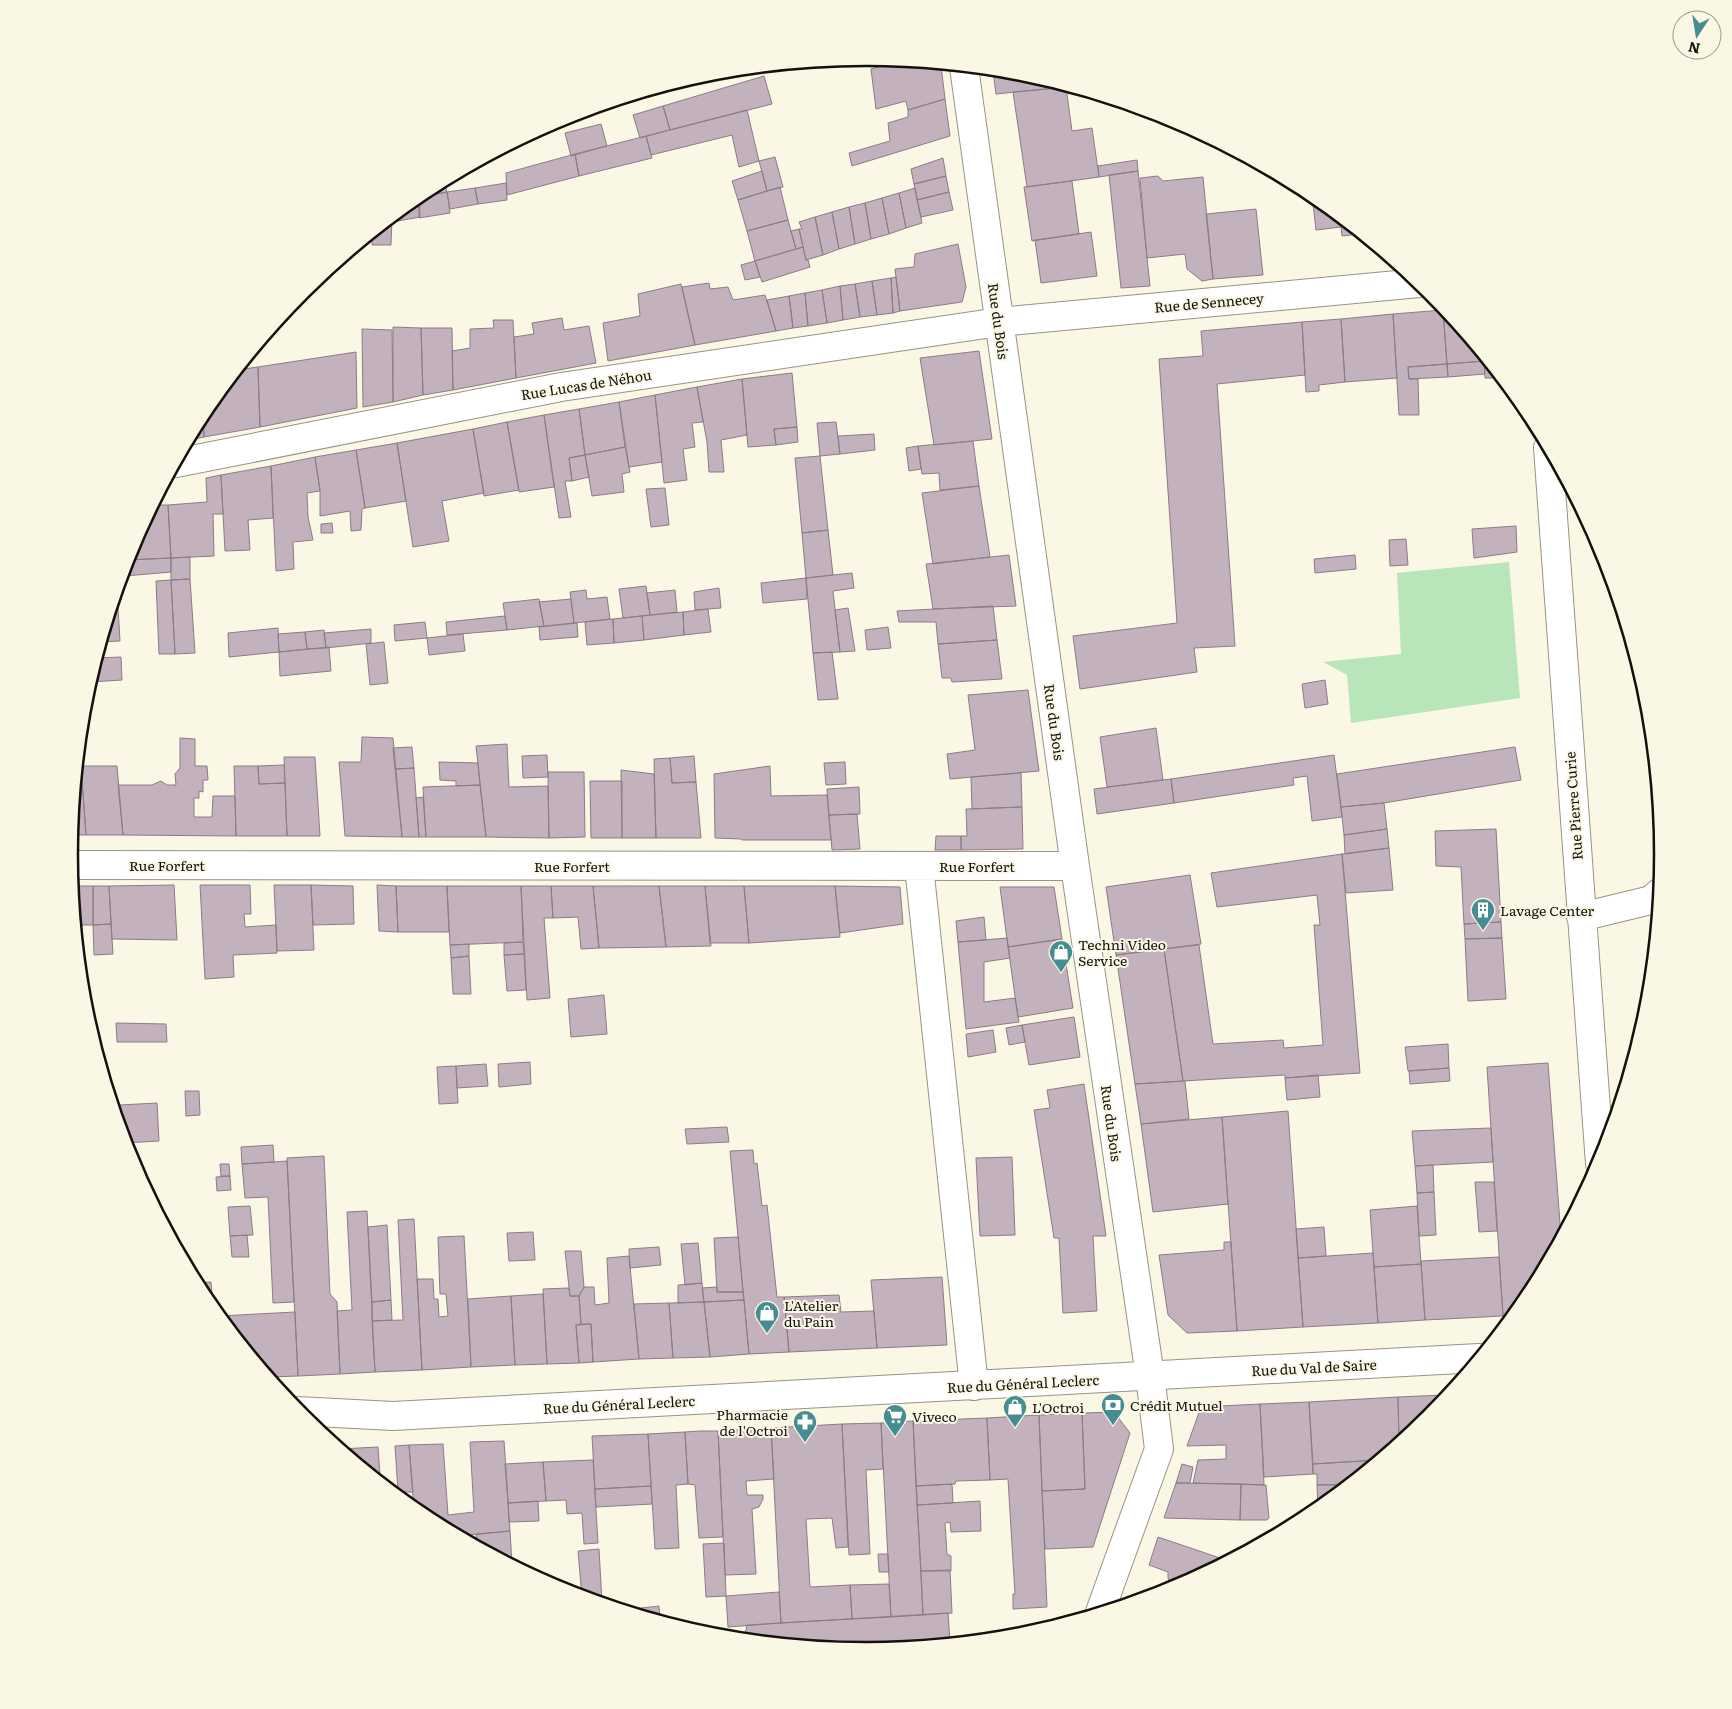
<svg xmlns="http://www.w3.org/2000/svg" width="1732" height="1709" font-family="Literata,serif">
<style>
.green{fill:#b9e5ba}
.building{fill:#c3b2be;stroke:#8b7c86}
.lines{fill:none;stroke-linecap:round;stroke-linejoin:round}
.minor-casing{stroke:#979483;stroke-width:30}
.major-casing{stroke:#979483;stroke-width:30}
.minor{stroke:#fff;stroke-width:28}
.major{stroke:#fff;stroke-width:28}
.labels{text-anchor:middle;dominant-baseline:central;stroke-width:4;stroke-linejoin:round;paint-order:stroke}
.street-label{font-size:14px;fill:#13120c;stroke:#faf7e5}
.poi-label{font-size:14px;fill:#13120c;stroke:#faf7e5;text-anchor:start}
.rim{fill:none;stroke:#13120c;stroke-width:2.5}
</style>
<rect width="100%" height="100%" fill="#faf7e5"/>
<path class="green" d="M1509,562L1520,698L1351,723L1347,675L1323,662L1401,654L1397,573Z"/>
<path class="building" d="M898,61L941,65L945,99L908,110L906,101L876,109L871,69Z
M993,71L1022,73L1068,87L996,94Z
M764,76L772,104L670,130L663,106Z
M1066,87L1072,131L1092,128L1099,177L1027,187L1013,92Z
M945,99L950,136L852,166L849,153L890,141L888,123L908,117V110Z
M663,106L670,130L640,138L633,115Z
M747,110L759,161L739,167L732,135L651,155L646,136Z
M601,124L607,146L571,156L565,133Z
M646,136L652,158L579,176L575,154Z
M575,154L579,176L507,195L506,173Z
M775,157L783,187L767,191L759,161Z
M943,158L946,176L914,184L911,169Z
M1137,160L1138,171L1099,177L1098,166Z
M762,171L767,191L738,200L732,181Z
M1138,171L1150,286L1121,288L1109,175Z
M946,176L949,192L917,200L914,184Z
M1158,176L1163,181L1203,177L1213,279L1202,281L1187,269L1185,254L1147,258L1140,178Z
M444,181L447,192L426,196L425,191Z
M1072,181L1079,234L1032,241L1024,187Z
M506,183L507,200L478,204L475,188Z
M780,187L788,220L747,231L738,200Z
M475,188L478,204L450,209L447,192Z
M915,188L922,223L906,228L899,193Z
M447,192L450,213L419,218V197Z
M949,192L953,210L921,217L917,200Z
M899,193L906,228L889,234L882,198Z
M1312,195L1360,234L1342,236L1341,227L1316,230Z
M419,197L420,217L392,222V217L416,198Z
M882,198L889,234L871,239L865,203Z
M865,203L871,239L855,244L849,207Z
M849,207L855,244L839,249L832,212Z
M1256,209L1263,275L1213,279L1206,214Z
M832,212L839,249L823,255L815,217Z
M392,217L391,245H372V234Z
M815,217L823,255L806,260L799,229H802L799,222Z
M788,220L796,249L755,261L747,231Z
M799,229L803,247L796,249L791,231Z
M1091,232L1097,276L1041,283L1035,240Z
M958,244L966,287L962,302L900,311L895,269L914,267L915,254Z
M803,247L806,260H808L810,267L762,282L755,261Z
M755,261L760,277L745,280L741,265Z
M896,277L900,311L893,313L891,278Z
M891,278L893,313L877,315L872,281Z
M872,281L877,315L860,317L855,284Z
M709,283L710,289L728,287L733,300L765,295L776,331L695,345L682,287Z
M681,284L695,345L608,361L603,323L640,316L638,294Z
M855,284L860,317L843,320L840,286Z
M840,286L843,320L827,323L822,290Z
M822,290L827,323L808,326L805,293Z
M805,293L808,326L793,328L789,296Z
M789,296L793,328L776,331L767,300Z
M1443,310H1445L1501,378H1485L1484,361L1447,364Z
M1443,310L1447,364L1408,367L1409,379H1418L1419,415H1399L1393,314Z
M1393,314L1397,378L1345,382L1341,319Z
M562,318L564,330L589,326L596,363L516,378L514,337L534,334L532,323Z
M1341,319L1345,382L1319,385V391L1306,392L1302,322Z
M493,320H513L516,378L453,390L452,351L470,348V329L494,328Z
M1302,322L1305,375L1217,384L1235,646L1194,648L1197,672L1080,689L1073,636L1177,623L1159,359L1203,356L1201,331Z
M393,327L421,328L423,395L393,402Z
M421,328H452L453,390L423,395Z
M362,329L392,330L393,402L363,407Z
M979,351L992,439L934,445L920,358Z
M356,352L357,408L260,427L258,367Z
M1484,361L1485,374L1448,377L1447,364Z
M1447,364L1448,377L1409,379L1408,367Z
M258,367L260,427L204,437L203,411L237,370Z
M792,373L797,427L774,429L776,445L748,447L742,379Z
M742,379L747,435L721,440L724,472H709L707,442L697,387Z
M697,387L703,422L692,423L695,447L683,449L687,480L664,483L655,395Z
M655,395L662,462L629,467L619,402Z
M619,402L625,447L585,455L579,409Z
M579,409L585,455L569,458L572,481H565L571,517L559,518L544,415Z
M203,412L204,437L188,440Z
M544,415L554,487L519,492L507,422Z
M507,422L519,490L484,496L473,429Z
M836,422L840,454L820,456L817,423Z
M797,427L798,442L776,445L774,429Z
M473,429L484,493L442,501L449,541L413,547L397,443Z
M874,434L875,450L840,454L838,436Z
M973,441L979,486L940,490L939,473L922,474L918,446Z
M397,443L406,501L365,508L356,450Z
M918,446L921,469L909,471L906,448Z
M625,447L630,472L622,474L624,492L592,496L585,455Z
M356,450L365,508L362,509L361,530L351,531L350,511L320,516V491L315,457Z
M585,455L589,477L572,481L569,458Z
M820,456L828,530L802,533L795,458Z
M315,457L320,491L307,493L308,517L313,540L293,542L294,569L276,571L271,466Z
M271,466L273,518L248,520L250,550L225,551L221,475Z
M221,475L223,514H213L214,556L171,558L168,505L207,502L206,478Z
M979,486L990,557L933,564L922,493Z
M665,488L669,525L651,527L646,489Z
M153,505H168L171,558L127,560L130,549Z
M332,523L333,533H321V524Z
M1516,526L1517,552L1474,558L1472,529Z
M828,530L833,575L806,578L802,533Z
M1406,539L1408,565L1390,566L1389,540Z
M1009,555L1016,606L933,609L926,564Z
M1355,555L1356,569L1315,573L1314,559Z
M190,557V579L171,580V558Z
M171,558V572L125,576L124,569L127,560Z
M852,573L854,588L833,591L840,652L813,653L806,578Z
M806,578L807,599L763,603L761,583Z
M190,579L195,653L175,654L171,580Z
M171,580L175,654H159L156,581Z
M646,586L650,615L623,618L619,589Z
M719,588L721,608L695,610L694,592Z
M586,590L587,599L607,597L610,619L574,623L570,592Z
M675,590L677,612L650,615L647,593Z
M117,592L120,641L102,642Z
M539,599L544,626L507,630L503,603Z
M571,599L574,623L544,626L539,602Z
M993,606L997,640L938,644L936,622H899L897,611Z
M848,608L855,651L840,652L835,610Z
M708,609L711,632L684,635L683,612Z
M683,612L684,635L644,640L642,616Z
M505,616L507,630L447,635L446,622Z
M642,616L644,640L614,643L613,619Z
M613,619L614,643L587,645L585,622Z
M425,622L427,638L395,641L394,625Z
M577,623L578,637L540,640L539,627Z
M888,627L891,648L867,650L865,630Z
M278,628L279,652L229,657L228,633Z
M371,629V643L326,648L324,633Z
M324,630L326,648L307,649L305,632Z
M305,632L307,649L279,652L278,634Z
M463,634L465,651L429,655L427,638Z
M997,640L1002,679L952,682L951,678H942L938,644Z
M384,642L388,683L370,685L366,644Z
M329,647L331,671L280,676L279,652Z
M832,652L838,699L818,700L813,653Z
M121,657L122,680L90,682L97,658Z
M1325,680L1328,704L1305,708L1302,684Z
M1028,690L1039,771L950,779L947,754L975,750L968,695Z
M1156,728L1163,780L1107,787L1100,737Z
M362,737L393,738L402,837L345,836L339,762H361Z
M180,738L195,739V766H207L208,780H203V792L199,791V798H194V817H212L213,796H235L236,836L123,835L118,785H152L161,781L167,785H176L175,774L180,768Z
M507,744L509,787L548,786L549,838L486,837L476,746Z
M412,747L414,768L395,769L393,748Z
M1515,747L1521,780L1384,803L1341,807L1337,774Z
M79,754H80L86,835H71Z
M547,755L548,777L523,778L522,756Z
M1334,755L1342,817L1312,821L1307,776L1293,778L1294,785L1174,803L1171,779Z
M694,756L696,782L672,783L670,758Z
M284,757H315L320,836H287Z
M670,758L672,783L696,782L701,838H656L654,759Z
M439,762L478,763L480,785L456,786V781L440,780Z
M845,762L846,784L826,785L824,763Z
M284,765L285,783L259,784L258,766Z
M81,766H117L123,835H86Z
M234,766H258L259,784L285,783L287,836H236Z
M770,766L771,796L827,795L831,840H742L741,839L715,838L714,774Z
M414,768L419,837H402L395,769Z
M621,770L654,774L656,838H622Z
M548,772H584L585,837L549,838Z
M1021,773L1022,807L972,809L971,777Z
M1171,779L1174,803L1097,814L1094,789Z
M590,781H622V838H591Z
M480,785L486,837H426L423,787Z
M859,787L860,814L829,815L827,789Z
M423,797L426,837H419L416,798Z
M1384,803L1387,829L1344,835L1341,807Z
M1022,807L1023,849L961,850V836H967L966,809Z
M857,814L860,849L832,850L829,815Z
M1387,829L1389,848L1345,854L1344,835Z
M1496,829L1501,922L1464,924L1461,867L1436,866L1435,831Z
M936,836H961V850H935Z
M1389,848L1393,890L1346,893L1342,854Z
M1342,854L1360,1073L1285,1078V1075L1183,1081L1164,949L1199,945L1213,1044L1283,1040L1284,1048L1323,1045L1314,925H1320L1317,895L1217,907L1211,873Z
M1190,875L1201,944L1116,955L1106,887Z
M174,885L177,940L112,939L109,886Z
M200,885H250L251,914H244L245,927L276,925L277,953L233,955L234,977L205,979Z
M274,885H311L314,950L277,951Z
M311,885L353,886L354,924L313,925Z
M377,885L396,886L398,932L379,931Z
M77,886H93V925H79Z
M93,886H109L111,924L93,925Z
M396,886H447L449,932H398Z
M447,886H521L523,942L450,945Z
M521,886H551L553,918H544L550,998L527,1000Z
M551,886H593L599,948L581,949L578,917L553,918Z
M593,886H659L666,947L599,948Z
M659,886H705L711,946L666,947Z
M705,886H744L749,943H710Z
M744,886H835L840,937L749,943Z
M835,886L900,887L903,924L840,933Z
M1000,887H1054L1062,939L1008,947Z
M984,917L986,940L958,942L956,921Z
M1501,922L1502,938L1465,939L1464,924Z
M111,924L113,954L94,955L93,925Z
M1655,936L1652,961L1651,937Z
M1007,938L1010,958L984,962V1002L1015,998L1019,1022L966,1029L958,942Z
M1502,938L1506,999L1468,1001L1465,939Z
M1062,939L1073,1008L1018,1017L1008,947Z
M523,942L524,954L504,955V943Z
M469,944V956L451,958L450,945Z
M1164,949L1183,1081L1135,1084L1116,955Z
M524,954L526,990L507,991L504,955Z
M469,956L471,994H453L451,958Z
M604,995L607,1034L571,1037L568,999Z
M1074,1017L1080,1057L1029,1065L1022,1025Z
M116,1023L166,1024L167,1042H117Z
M1022,1025L1025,1042L1009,1045L1006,1028Z
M993,1030L996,1052L968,1057L966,1034Z
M1448,1044L1449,1068L1408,1071L1405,1047Z
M530,1062L531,1084L499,1087L498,1064Z
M1548,1063L1561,1237L1529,1298L1513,1316H1503L1487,1067Z
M486,1064L488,1086L457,1088L456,1066Z
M456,1066L458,1103L439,1104L437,1067Z
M1449,1068L1450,1081L1410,1084L1409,1071Z
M1318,1075L1320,1097L1287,1100L1285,1078Z
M1185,1081L1189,1119L1141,1124L1135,1084Z
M1084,1084L1106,1236H1093L1097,1311L1063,1313L1059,1238H1054L1034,1110L1050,1108L1047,1090Z
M185,1091H199L200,1115L186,1116Z
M157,1103L159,1141L125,1143L122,1133L120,1105Z
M1288,1111L1303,1327L1237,1331L1222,1117Z
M1222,1117L1228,1204L1153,1212L1141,1124Z
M727,1127L729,1142L687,1144L685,1129Z
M1491,1128L1493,1162L1415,1166L1412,1131Z
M273,1145L274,1162L242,1164L241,1147Z
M753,1150L754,1164L757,1163L762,1206L767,1205L777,1297H784L789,1352L749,1354L730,1151Z
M324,1156L330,1294L337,1302L340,1374L298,1376L287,1158Z
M1012,1157L1015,1235L980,1236L976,1158Z
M287,1161L294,1302L273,1303L268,1197L245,1198L242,1164Z
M220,1164H229L230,1176H221Z
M1433,1165L1434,1192L1417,1193L1415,1166Z
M230,1176L231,1190L217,1191L216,1177Z
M1475,1182H1494L1497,1231L1479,1232Z
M1434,1192L1436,1235L1419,1236L1417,1193Z
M250,1206L253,1235L230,1236L228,1207Z
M1417,1206L1421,1264L1374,1267L1370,1210Z
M367,1211L375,1372L340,1374L337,1311L352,1310L347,1212Z
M414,1219L422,1370L375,1372L372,1321L403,1320L398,1220Z
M387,1225L391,1300L372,1302L368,1227Z
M1324,1227L1326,1256L1298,1258L1296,1229Z
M533,1232L535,1260L509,1261L507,1233Z
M247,1235L249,1257H232L230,1236Z
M464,1236L471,1367L422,1370L417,1279H433L434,1299H438L439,1317L448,1316L446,1294H440L438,1237Z
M738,1237L743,1292H717L714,1238Z
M1224,1242H1231L1237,1331L1187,1333L1168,1315L1159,1255L1224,1250Z
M698,1243L702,1283L685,1285L681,1244Z
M659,1247L661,1265L630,1268L629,1249Z
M565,1251H581L584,1287L579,1296H570Z
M1373,1253L1378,1323L1303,1327L1298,1258Z
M629,1256L639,1359L593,1362L591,1324H581L579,1296L584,1287H594L595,1305L609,1303L607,1258Z
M1499,1257L1503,1316L1425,1320L1421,1261Z
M1421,1264L1425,1320L1378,1323L1374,1267Z
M942,1277L947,1345L877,1348L871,1280Z
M211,1282L213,1306H211L203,1297L196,1283Z
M702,1283L704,1302L678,1303V1285Z
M717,1287V1292H743L744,1300L704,1302L702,1288Z
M569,1288L570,1296H579L581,1324L576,1325L579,1363L547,1364L543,1289Z
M543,1294L547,1364L515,1365L511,1296Z
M839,1295L841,1312L874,1311L877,1348L789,1352L784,1297Z
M511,1296L515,1365L471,1367L468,1299Z
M391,1300L392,1320L372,1321V1302Z
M744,1300L749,1354L710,1357L704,1302Z
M704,1302L710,1357L673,1358L669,1303Z
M669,1303L673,1358L639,1359L634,1304Z
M295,1312L298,1376L269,1377L219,1316Z
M591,1324L593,1362L579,1363L576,1325Z
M1443,1395V1401L1429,1418L1399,1443L1398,1397Z
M1398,1397L1399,1443L1378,1460L1313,1464L1309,1402Z
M1309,1402L1313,1474L1264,1477L1260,1404Z
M1260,1404L1264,1485L1193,1483L1198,1460L1226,1459V1445L1187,1446L1201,1407Z
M1114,1412L1130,1433L1093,1547L1045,1549L1042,1491L1085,1489L1082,1413Z
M1082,1413L1085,1489L1042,1491L1039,1415Z
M1039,1415L1047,1607L1013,1609V1594H1015L1008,1479L990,1480L987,1418Z
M987,1418L990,1480L956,1481L955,1484L916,1486L913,1421Z
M913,1421L923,1615L891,1617L881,1423Z
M881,1423L883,1469L866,1470L870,1554L849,1555L842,1424Z
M842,1424L848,1547L836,1548L832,1518L806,1519L810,1587L850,1585L852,1619L781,1623L771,1428Z
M771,1428L774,1479L746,1481L747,1495H763V1499L759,1507L752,1509L756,1574L725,1575L718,1431Z
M700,1431H718L723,1537L699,1538L695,1485L688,1484L685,1432Z
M685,1432L688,1484L676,1485L679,1548L655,1549L648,1434Z
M648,1434L651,1486L595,1489L592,1436Z
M504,1441L510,1531L459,1536L423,1517L414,1510L409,1445L443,1444L448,1515L474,1512L470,1442Z
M409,1445L413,1492H398L395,1446Z
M378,1447L380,1475H372L340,1449Z
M593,1460L598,1543L584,1544L582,1513L567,1514L566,1500L546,1501L543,1462Z
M1378,1460L1349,1484L1317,1485V1474H1313V1464Z
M543,1462L546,1501L508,1503L505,1464Z
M1182,1464L1193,1467L1190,1483H1176Z
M1176,1483L1241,1484L1240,1520L1164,1518Z
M952,1484L953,1503L917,1505L916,1486Z
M1241,1484L1266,1485L1269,1518L1267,1520H1240Z
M1317,1485H1335V1495L1318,1510Z
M651,1486L652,1504L596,1507L595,1489Z
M538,1501L539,1521L509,1522L508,1503Z
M980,1501L981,1531L951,1532L950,1522L945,1523L947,1554L951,1556V1571H921L917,1505Z
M510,1531L512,1564L477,1546L476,1534Z
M1158,1537L1220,1558L1217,1566L1175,1589L1170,1583L1168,1578V1572L1149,1565Z
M724,1543L726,1596L706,1597L703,1544Z
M599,1549L602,1603L582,1597L578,1551Z
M878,1554H888L889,1572H879Z
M950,1570L952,1613L923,1615L921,1571Z
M889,1584L891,1617L852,1619L850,1585Z
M779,1592L781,1623L728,1627L726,1596Z
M659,1606L660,1621L623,1610Z
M948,1613L950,1643L866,1651L744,1639L747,1625Z"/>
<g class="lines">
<g class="minor-casing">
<path id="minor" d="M964,67L1075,866L1150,1376L1159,1449L1100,1612
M1548,448L1600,1164
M176,463L561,387L999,322L1419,283
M70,865L1075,866
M919,866L974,1386
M1581,917L1651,900L1659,893"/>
</g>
<g class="major-casing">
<path id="major" d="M297,1411L393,1416L1479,1358"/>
</g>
<use href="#minor" class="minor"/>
<use href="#major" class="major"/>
</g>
<defs>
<g id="building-pin" transform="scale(1.25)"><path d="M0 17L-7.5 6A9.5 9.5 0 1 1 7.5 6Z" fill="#458d90" stroke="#faf7e5"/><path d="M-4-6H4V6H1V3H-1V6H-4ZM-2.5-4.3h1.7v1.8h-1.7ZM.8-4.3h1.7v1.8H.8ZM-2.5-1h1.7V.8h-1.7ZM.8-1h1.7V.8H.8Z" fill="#fff"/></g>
<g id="shop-pin" transform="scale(1.25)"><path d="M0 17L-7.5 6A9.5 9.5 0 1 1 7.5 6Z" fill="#458d90" stroke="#faf7e5"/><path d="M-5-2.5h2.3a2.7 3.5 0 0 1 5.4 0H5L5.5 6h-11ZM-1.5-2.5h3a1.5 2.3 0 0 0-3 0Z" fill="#fff"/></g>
<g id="bank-pin" transform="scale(1.25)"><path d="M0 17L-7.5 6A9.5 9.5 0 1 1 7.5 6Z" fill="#458d90" stroke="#faf7e5"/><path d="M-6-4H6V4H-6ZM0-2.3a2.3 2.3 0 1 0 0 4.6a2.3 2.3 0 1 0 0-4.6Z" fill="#fff"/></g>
<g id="supermarket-pin" transform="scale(1.25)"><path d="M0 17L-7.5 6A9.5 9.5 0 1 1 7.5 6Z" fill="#458d90" stroke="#faf7e5"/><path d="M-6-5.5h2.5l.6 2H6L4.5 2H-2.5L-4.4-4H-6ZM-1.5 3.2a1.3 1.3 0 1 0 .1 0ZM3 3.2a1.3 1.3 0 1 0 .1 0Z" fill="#fff"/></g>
<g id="pharmacy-pin" transform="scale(1.25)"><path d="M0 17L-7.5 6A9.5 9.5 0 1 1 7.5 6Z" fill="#458d90" stroke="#faf7e5"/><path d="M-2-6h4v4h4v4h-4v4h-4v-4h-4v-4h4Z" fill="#fff"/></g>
</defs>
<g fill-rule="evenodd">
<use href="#building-pin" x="1483" y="910"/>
<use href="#shop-pin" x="1061" y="952"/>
<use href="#shop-pin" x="767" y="1313"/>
<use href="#bank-pin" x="1113" y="1405"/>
<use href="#shop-pin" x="1015" y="1407"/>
<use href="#supermarket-pin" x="895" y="1416"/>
<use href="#pharmacy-pin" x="805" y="1422"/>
</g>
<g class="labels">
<g class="street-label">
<text transform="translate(1209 302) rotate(-5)">Rue de Sennecey</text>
<text transform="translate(999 321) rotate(82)">Rue du Bois</text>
<text transform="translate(586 384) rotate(-9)">Rue Lucas de Néhou</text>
<text transform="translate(1055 722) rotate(82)">Rue du Bois</text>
<text transform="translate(1573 806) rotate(-94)">Rue Pierre Curie</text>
<text x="167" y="865">Rue Forfert</text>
<text x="572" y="866">Rue Forfert</text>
<text x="977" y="866">Rue Forfert</text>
<text transform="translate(1112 1123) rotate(82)">Rue du Bois</text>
<text transform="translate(1314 1367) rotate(-3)">Rue du Val de Saire</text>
<text transform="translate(1023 1383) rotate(-3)">Rue du Général Leclerc</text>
<text transform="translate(619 1404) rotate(-3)">Rue du Général Leclerc</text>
</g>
<g class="poi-label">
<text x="1500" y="910">Lavage Center</text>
<text x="1078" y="944">Techni Video<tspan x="1078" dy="16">Service</tspan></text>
<text x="784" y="1305">L'Atelier<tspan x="784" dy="16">du Pain</tspan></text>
<text x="1130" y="1405">Crédit Mutuel</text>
<text x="1032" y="1407">L'Octroi</text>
<text x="788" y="1414" text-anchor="end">Pharmacie<tspan x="788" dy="16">de l'Octroi</tspan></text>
<text x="912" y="1416">Viveco</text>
</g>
</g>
<path d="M0 0H1732V1709H0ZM78 854a788 788 0 1 1 1576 0a788 788 0 1 1-1576 0Z" fill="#faf7e5" fill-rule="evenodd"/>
<path class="rim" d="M78 854a788 788 0 1 1 1576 0a788 788 0 1 1-1576 0Z"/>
<g transform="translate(1697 35) rotate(192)"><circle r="24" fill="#faf7e5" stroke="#9e9b8e"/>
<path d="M0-4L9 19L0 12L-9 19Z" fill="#458d90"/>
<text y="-8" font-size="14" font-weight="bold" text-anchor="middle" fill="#13120c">N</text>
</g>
</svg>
